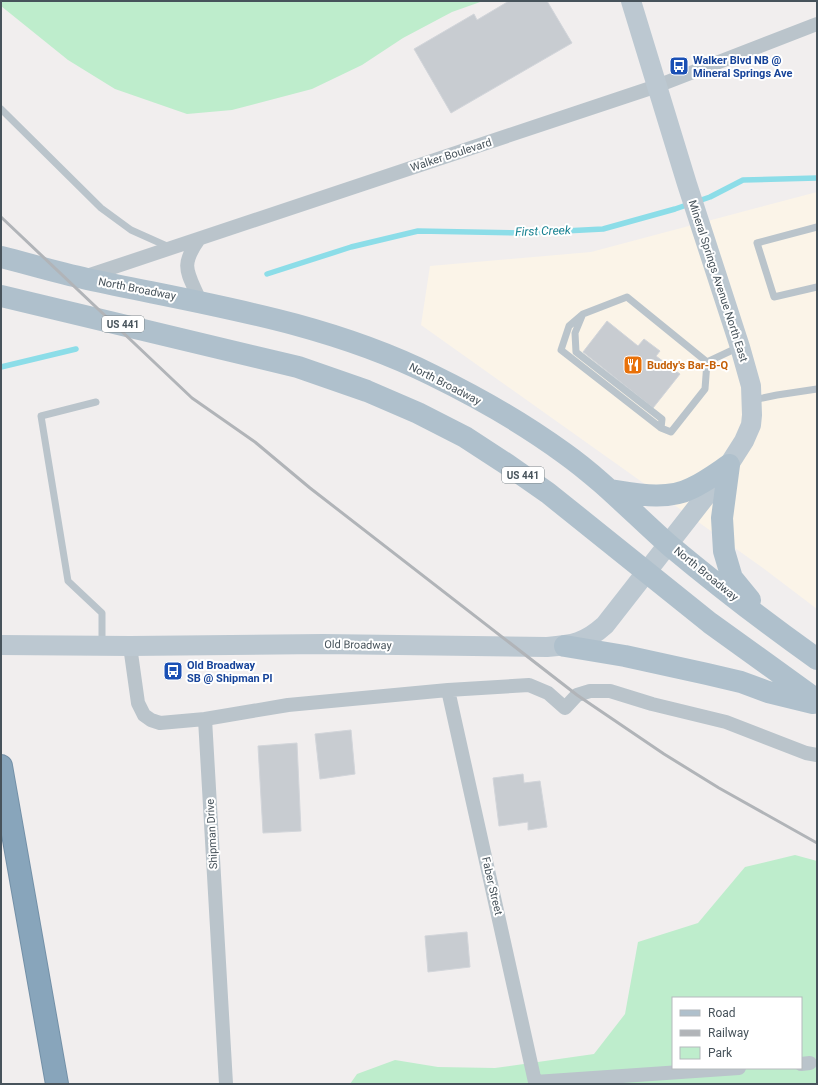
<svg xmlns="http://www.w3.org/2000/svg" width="818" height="1085" font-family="Roboto,sans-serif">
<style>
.commercial{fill:#fbf4e8}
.green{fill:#beedcc;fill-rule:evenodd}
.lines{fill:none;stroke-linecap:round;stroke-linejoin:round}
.stream{stroke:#8cdde8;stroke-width:5.5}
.building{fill:#c8ccd1;stroke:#d2d5da}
.highway-casing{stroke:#7390a7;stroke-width:24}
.lane{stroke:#bac4cb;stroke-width:7}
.street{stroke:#bac4cb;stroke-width:14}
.secondary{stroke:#bcc8d1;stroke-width:20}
.primary{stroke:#afc0cc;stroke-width:22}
.highway{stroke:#88a5bb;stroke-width:22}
.rail{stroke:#b1b4b8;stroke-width:3}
.labels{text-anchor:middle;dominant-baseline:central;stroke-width:4;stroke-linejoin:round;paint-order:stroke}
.shield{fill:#fff;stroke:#7e878c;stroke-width:1}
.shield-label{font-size:10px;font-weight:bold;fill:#47535b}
.transit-label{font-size:11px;font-weight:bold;fill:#164399;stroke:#fff;text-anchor:start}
.street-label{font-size:11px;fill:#47535b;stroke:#fff}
.food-label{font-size:11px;font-weight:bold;fill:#c56008;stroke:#fff;text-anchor:start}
.water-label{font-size:12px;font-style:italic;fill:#117e8e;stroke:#fff}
</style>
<rect width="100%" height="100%" fill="#f1eeee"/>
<path class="commercial" d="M817,192V609L763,568L421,325L430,266L591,252Z"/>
<path class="green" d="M1,1H483L452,12L403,38L362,65L312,89L232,110L187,114L115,89L68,60L1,6Z
M795,855L817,861V1084H350L357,1074L395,1060L438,1067L495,1068L594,1054L625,1014L638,942L698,923L745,867ZM673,998H801V1068H673Z"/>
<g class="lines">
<path class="stream" d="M267,274L351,247L418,231L526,233L603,229L675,209L710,197L743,180L817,178
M1,367L76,349"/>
</g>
<path class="building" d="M509,1H547L572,43L451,113L414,49L474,14L477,20Z
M607,321L638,346L644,339L660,351L656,356L680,374L653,408L583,352Z
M351,730L355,774L320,779L315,734Z
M297,743L301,831L263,833L258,746Z
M523,774L524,783L540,781L547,827L528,830V822L499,826L493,778Z
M467,932L470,967L428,972L425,936Z"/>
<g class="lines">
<g class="highway-casing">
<path id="highway" d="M1,766L57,1084"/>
</g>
<path class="lane" d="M1,109L101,208L131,230L169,247
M817,227L757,243L774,297L817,287
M627,297L707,362L705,389L671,432L661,428L561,350L569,326L583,314Z
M582,316L575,333L576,352L662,419L661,428
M707,362L739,347
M753,400L777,395L817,389
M96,402L41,416L68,581L102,613V645"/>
<path class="street" d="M199,239C179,267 188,272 200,301
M84,277L657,86L817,24
M130,646L138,703L144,715L151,720L160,723L205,719L226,1084
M448,690L535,1082L739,1068
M205,719L288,705L448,690L529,685L548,693L565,708L577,695L590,691H610L652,704L726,722L806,753L817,755
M801,1064L810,1063"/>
<path class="secondary" d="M1,645L130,646L323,644L547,647C573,645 585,643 605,625L723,474L744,441L751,425L752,415L751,386L740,347L687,184L631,1"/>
<path class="primary" d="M1,257C29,264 58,273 87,279C203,304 324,321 432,375C477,397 523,423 564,453C602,480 634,514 669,545C717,585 766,623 817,659
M1,296L298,367L367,391L418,413L465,437L508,465L548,493L710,623L817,700
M729,465L722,518L724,551L732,578L750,600
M610,490C636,494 667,501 692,488C705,482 717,473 729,465
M565,646L625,656L707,674L741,682L768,692L813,703"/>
<use href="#highway" class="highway"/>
<path class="rail" d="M1,217L192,398L255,442L310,488L577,695L664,754L719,788L817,843"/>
</g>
<defs>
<g id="bus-square" transform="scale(1)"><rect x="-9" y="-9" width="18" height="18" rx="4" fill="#1a4fb4" stroke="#fff"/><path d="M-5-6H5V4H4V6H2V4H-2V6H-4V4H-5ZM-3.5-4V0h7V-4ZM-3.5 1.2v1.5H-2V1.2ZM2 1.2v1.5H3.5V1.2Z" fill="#fff"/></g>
<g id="restaurant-square" transform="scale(1)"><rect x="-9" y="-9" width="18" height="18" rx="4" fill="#e8710a" stroke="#fff"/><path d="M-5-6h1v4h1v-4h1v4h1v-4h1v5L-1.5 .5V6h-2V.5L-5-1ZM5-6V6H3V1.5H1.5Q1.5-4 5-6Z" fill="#fff"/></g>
</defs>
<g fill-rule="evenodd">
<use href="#bus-square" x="679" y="66"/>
<use href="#restaurant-square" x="633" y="365"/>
<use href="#bus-square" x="173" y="671"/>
</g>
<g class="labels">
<g class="shield">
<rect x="102" y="316" width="42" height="16" rx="3"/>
<rect x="502" y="467" width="42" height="16" rx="3"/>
</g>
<g class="shield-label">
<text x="123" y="324">US 441</text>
<text x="523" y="475">US 441</text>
</g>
<g class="transit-label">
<text x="693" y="60">Walker Blvd NB @<tspan x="693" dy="13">Mineral Springs Ave</tspan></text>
<text x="187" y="665">Old Broadway<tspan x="187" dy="13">SB @ Shipman Pl</tspan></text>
</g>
<g class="street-label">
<text transform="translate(451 155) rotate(-18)">Walker Boulevard</text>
<text transform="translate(718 281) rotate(72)">Mineral Springs Avenue North East</text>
<text transform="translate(137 289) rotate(11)">North Broadway</text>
<text transform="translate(445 384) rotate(27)">North Broadway</text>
<text transform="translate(706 574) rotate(39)">North Broadway</text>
<text transform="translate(358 645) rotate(1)">Old Broadway</text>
<text transform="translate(212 834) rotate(-93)">Shipman Drive</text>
<text transform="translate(492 886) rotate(77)">Faber Street</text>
</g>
<g class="food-label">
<text x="647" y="365">Buddy's Bar-B-Q</text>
</g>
<g class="water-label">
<text transform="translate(543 231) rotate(-2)">First Creek</text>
</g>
</g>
<rect width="818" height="1085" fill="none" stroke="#47535b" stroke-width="4"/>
<rect x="672" y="997" width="130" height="72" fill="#ffffff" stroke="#b5babd"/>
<rect x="680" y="1010" width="20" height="6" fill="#afc0cc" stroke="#b5babd"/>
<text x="708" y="1017" font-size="12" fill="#47535b">Road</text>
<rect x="680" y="1030" width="20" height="6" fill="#b1b4b8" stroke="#b5babd"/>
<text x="708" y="1037" font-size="12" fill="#47535b">Railway</text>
<rect x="680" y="1047" width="20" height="12" fill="#beedcc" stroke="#b5babd"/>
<text x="708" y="1057" font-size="12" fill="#47535b">Park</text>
</svg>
